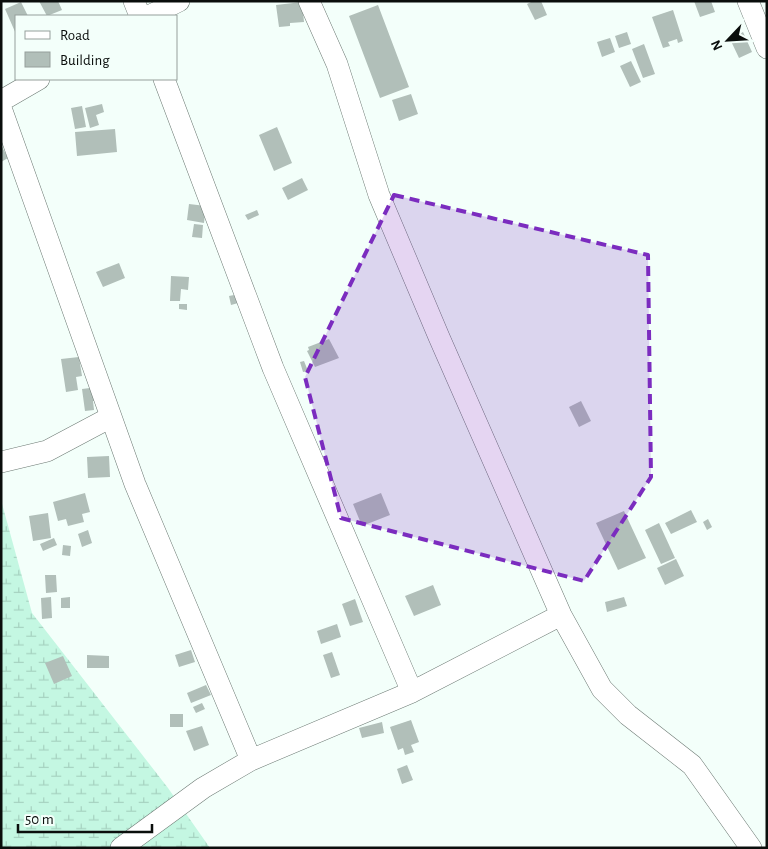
<svg xmlns="http://www.w3.org/2000/svg" width="768" height="849" font-family="'Alegreya Sans',sans-serif">
<style>
.wetland{fill:url(#wetland-marsh)}
.building{fill:#b1bfb9}
.lines{fill:none;stroke-linecap:round;stroke-linejoin:round}
.minor-casing{stroke:#6c7973;stroke-width:22}
.minor{stroke:#fff;stroke-width:21}
.marked{fill:#7b2cbf;fill-opacity:0.2;stroke:#7b2cbf;stroke-width:4;stroke-dasharray:10 6;stroke-linejoin:round}
</style>
<defs>
<pattern id="wetland-marsh" width="20" height="14" patternUnits="userSpaceOnUse" patternTransform="scale(1.25)"><rect width="20" height="14" fill="#c4f7e2"/><path d="M1 5h8M5 5V1M11 12h8M15 12V8" fill="none" stroke="#a7d3c1"/></pattern>
</defs>
<rect width="100%" height="100%" fill="#f3fffa"/>
<path class="wetland" d="M1,500L32,613L168,788L210,848H1Z"/>
<path class="building" d="M39,1H58L62,10L47,16Z
M533,1H541L547,15L535,20L527,4Z
M694,1H711L715,12L700,17Z
M21,2L28,16H16V34L5,9Z
M302,2L304,22L290,23V26L279,27L276,5Z
M378,5L409,87L380,98L349,16Z
M673,10L683,41L678,43L677,39L668,42L670,46L663,48L652,17Z
M627,32L631,44L619,48L615,36Z
M743,32L752,52L739,58L730,39Z
M610,38L615,52L602,57L597,42Z
M644,44L655,74L643,78L632,49Z
M631,61L641,82L630,87L620,66Z
M411,94L418,114L399,121L392,100Z
M102,104L104,112L96,115L99,125L90,128L85,108Z
M82,106L86,127L75,129L71,108Z
M277,127L292,163L274,171L259,135Z
M115,129L117,152L77,156L75,132Z
M1,145L8,158L1,162Z
M302,178L308,190L288,200L282,188Z
M189,204L206,206L204,223L187,220Z
M257,210L259,215L248,220L245,215Z
M194,224L203,225L202,238L192,237Z
M119,263L125,278L103,287L96,272Z
M171,276L189,277L188,290L181,289L180,301H170Z
M239,294L242,302L231,305L229,296Z
M179,304H187V310L179,309Z
M329,339L339,358L315,367L307,351L309,350L308,347Z
M79,357L82,376L76,377L78,390L66,392L61,359Z
M304,361L308,371L303,372L300,362Z
M98,387L100,400L93,401L94,410L85,411L82,389Z
M581,401L591,421L579,427L569,407Z
M109,456L110,477L88,478L87,457Z
M85,493L90,512L82,514L84,522L68,526L66,519L58,521L53,502Z
M381,493L390,515L362,526L353,504Z
M691,510L697,522L671,534L665,523Z
M624,511L646,558L618,570L596,523Z
M48,513L51,538L33,541L29,516Z
M708,519L712,527L707,530L703,522Z
M659,523L675,558L661,564L645,530Z
M88,530L92,543L82,547L78,534Z
M54,538L57,545L43,551L40,544Z
M63,545L71,546L70,556L62,555Z
M676,559L684,576L665,585L657,568Z
M45,575H56L57,592L46,593Z
M433,585L441,605L414,616L405,596Z
M51,597L52,618L42,619L41,598Z
M70,597V608H61V598Z
M624,597L627,606L607,612L605,602Z
M355,599L363,622L350,626L342,604Z
M337,624L341,637L321,644L317,631Z
M191,650L195,662L179,667L175,655Z
M332,652L340,675L331,678L323,655Z
M87,655L109,656V668H87Z
M63,656L72,676L54,684L45,663Z
M206,685L211,695L191,703L187,693Z
M202,703L205,709L196,713L193,707Z
M170,714H183V727H170Z
M411,720L419,742L411,745L414,752L405,755L403,748L398,750L390,727Z
M382,722L384,733L362,738L359,728Z
M202,726L209,745L194,751L186,731Z
M407,765L413,780L402,784L397,769Z"/>
<g class="lines">
<g class="minor-casing">
<path id="minor" d="M134,1L140,16
M309,1L337,64L379,195L439,337L561,615L602,689L628,715L692,765L751,848
M748,1L767,48
M149,16L179,1
M164,79L273,368L412,692
M1,101L39,79
M1,108L135,484L251,760
M1,462L47,451L111,417
M121,848L203,788L251,760L412,692L561,615"/>
</g>
<use href="#minor" class="minor"/>
</g>
<path class="marked" d="M394,195L648,255L651,477L584,581L341,518L305,377Z"/>
<rect width="768" height="849" fill="none" stroke="#0a0e0c" stroke-width="5"/>
<rect x="15" y="15" width="162" height="65" fill="#f3fffa" stroke="#969f9b"/>
<rect x="25" y="31" width="25" height="8" fill="#ffffff" stroke="#969f9b"/>
<text x="60" y="40" font-size="15" fill="#0a0e0c">Road</text>
<rect x="25" y="52" width="25" height="15" fill="#b1bfb9" stroke="#969f9b"/>
<text x="60" y="65" font-size="15" fill="#0a0e0c">Building</text>
<g transform="translate(728 40) rotate(245)" stroke="#f3fffa" stroke-width="4" paint-order="stroke">
<path d="M0-4L9 19L0 12L-9 19Z" fill="#0a0e0c"/>
<text y="-8" font-size="14" font-weight="bold" text-anchor="middle" fill="#0a0e0c">N</text>
</g>
<path d="M18 824v8h134v-8" fill="none" stroke="#0a0e0c" stroke-width="2.5"/>
<text x="25" y="824" font-size="15" fill="#0a0e0c" stroke="#f3fffa" stroke-width="4" paint-order="stroke">50 m</text>
</svg>
